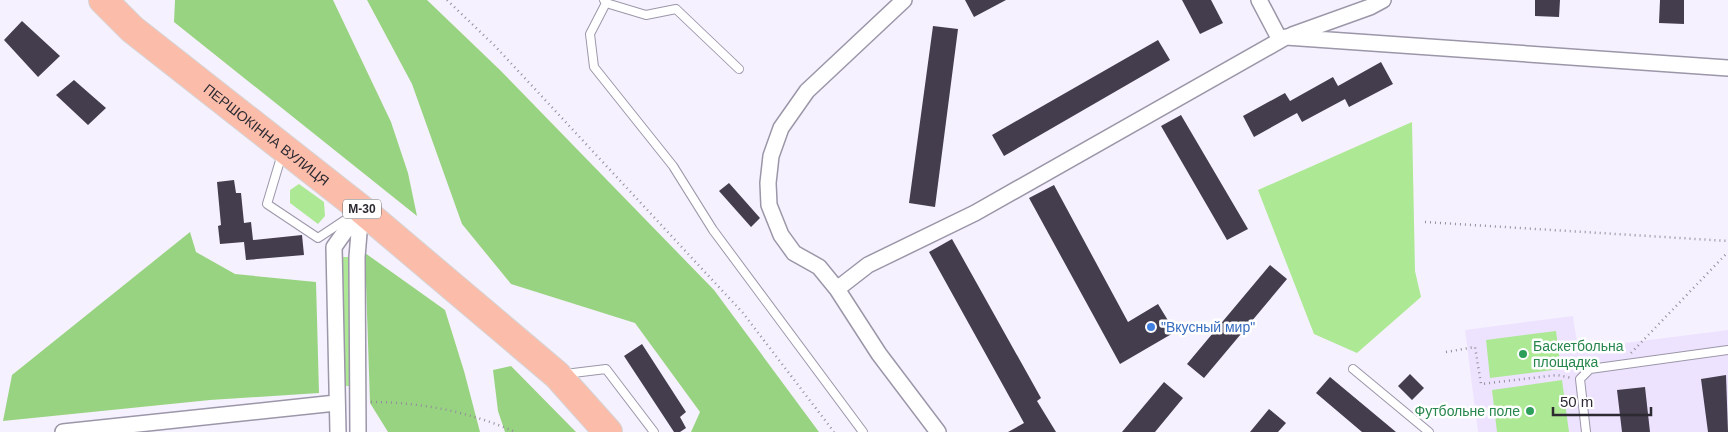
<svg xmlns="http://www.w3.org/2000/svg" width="1728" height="432" font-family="Arial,sans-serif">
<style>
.built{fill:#ede3ff}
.green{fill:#ade895}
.forest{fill:#98d381}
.building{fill:#433d4d}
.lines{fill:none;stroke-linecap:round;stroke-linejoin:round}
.lane-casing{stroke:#9c96a9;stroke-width:10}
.street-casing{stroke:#9c96a9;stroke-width:18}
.highway-casing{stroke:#d5d4d6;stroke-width:30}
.path{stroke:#938f9a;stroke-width:2.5;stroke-dasharray:1 4;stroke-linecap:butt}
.lane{stroke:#fff;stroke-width:8}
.street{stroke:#fff;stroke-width:15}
.highway{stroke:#fbbdaa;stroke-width:28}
.shop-dot{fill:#3f7fe0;stroke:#fff;stroke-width:2}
.leisure-dot{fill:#2e9e5b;stroke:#fff;stroke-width:2}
.labels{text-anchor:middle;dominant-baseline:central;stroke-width:5;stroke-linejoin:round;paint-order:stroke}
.shield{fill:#fff;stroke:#6c6a70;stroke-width:1}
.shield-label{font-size:12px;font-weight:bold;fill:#2d2a32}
.street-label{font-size:14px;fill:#2d2a32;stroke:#fff}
.shop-label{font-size:14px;fill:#366cbe;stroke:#fff;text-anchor:start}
.leisure-label{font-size:14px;fill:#27864d;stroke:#fff;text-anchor:start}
</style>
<rect width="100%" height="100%" fill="#f6f1fe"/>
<path class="built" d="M1573,316L1578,349L1728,330V432H1478L1465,330Z"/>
<path class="green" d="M1412,122L1415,271L1421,297L1357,353L1314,334L1258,190Z
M299,184L324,202L325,216L318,224L290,203V190Z
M342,257H351L353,386H344Z
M1556,331L1561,369L1490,378L1486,340Z
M1562,380L1569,432H1497L1492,390Z"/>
<path class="forest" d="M175,0H333L391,122L408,173L417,216L174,22Z
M367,0H427L501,71L714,290L819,432H691L700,412L635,323L511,284L462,224L412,84Z
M190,232L196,252L235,274L316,282L319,393L210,400L3,421L12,375Z
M365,253L445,310L464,371L480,432H388L370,403Z
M511,366L576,432H505L498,411L493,370Z"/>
<path class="building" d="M965,0H1006L974,17Z
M1182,0H1211L1223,23L1200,34Z
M1535,0H1560L1559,17L1535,16Z
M1660,0H1684V24L1659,23Z
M22,21L60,56L38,77L4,40Z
M933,26L958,29L935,207L909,203Z
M1158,40L1170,60L1004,156L992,135Z
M1381,62L1393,84L1349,107L1345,99L1302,122L1297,113L1254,137L1243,116L1285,93L1290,101L1333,77L1338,86Z
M74,80L106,108L88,125L56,95Z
M1181,115L1248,229L1227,240L1161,126Z
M234,180L236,193H241L244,223L251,222L253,240L302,235L304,255L246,260L244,242L220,244L218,226L221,225L217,182Z
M729,183L760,218L751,227L719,191Z
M1054,185L1128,322L1158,304L1175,332L1120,364L1029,198Z
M952,239L1041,398L1037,401L1056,432H1008L1024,423L929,252Z
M1270,265L1287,279L1204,378L1187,364Z
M642,344L686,412L680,417L686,428L680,432H674L624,356Z
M1410,374L1424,388L1412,400L1398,386Z
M1726,375L1728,432H1708L1701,379Z
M1330,377L1396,432H1362L1316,393Z
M1164,382L1183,398L1155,432H1122Z
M1645,387L1650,432H1622L1617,390Z
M1269,409L1286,423L1278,432H1250Z"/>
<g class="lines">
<g class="lane-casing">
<path id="lane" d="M604,0L606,3L590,34L594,67L673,166L713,230L863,432
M606,3L646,15L676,9L739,69
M282,154L267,204L318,238L351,216
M1353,369L1429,432
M565,374L606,369L654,432
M1586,432L1580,379L1590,369L1728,350"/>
</g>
<g class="street-casing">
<path id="street" d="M904,0L807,91L781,128L771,156L768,183L769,205L781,235L794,253L819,267L837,289L879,354L938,432
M1259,0L1280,40
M1292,35L1370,7L1383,0
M837,289L868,265L975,213L1286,37L1728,68
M63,432L336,403
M338,432L334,247L361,209
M358,432L357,257L361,209"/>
</g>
<g class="highway-casing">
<g id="highway">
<path id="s1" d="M103,0L132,29L361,209L557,375L608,432"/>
</g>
</g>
<path class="path" d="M447,0L495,46L743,313L834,432
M1425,222L1728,241
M1446,352L1475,347L1481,384L1557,375L1572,378
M1631,353L1728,252
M371,402C420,402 471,412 515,432"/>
<use href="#lane" class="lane"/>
<use href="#street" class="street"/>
<use href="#highway" class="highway"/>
</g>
<circle class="shop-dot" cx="1151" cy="327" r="5"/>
<g class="leisure-dot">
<circle cx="1523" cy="354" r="5"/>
<circle cx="1530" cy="411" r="5"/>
</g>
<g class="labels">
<rect class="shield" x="343" y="199.5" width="38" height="19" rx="4"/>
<g class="shield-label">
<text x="362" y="209">М-30</text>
</g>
<g class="street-label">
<text stroke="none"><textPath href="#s1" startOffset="212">ПЕРШОКІННА ВУЛИЦЯ</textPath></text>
</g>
<g class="shop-label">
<text x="1161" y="327">"Вкусный мир"</text>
</g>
<g class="leisure-label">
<text x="1533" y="346">Баскетбольна<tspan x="1533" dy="16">площадка</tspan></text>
<text x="1520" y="411" text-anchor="end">Футбольне поле</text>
</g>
</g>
<path d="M1553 407v8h98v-8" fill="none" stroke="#2d2a32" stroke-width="2.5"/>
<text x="1560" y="407" font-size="15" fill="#2d2a32" stroke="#ffffff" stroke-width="4" paint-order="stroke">50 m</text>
</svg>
